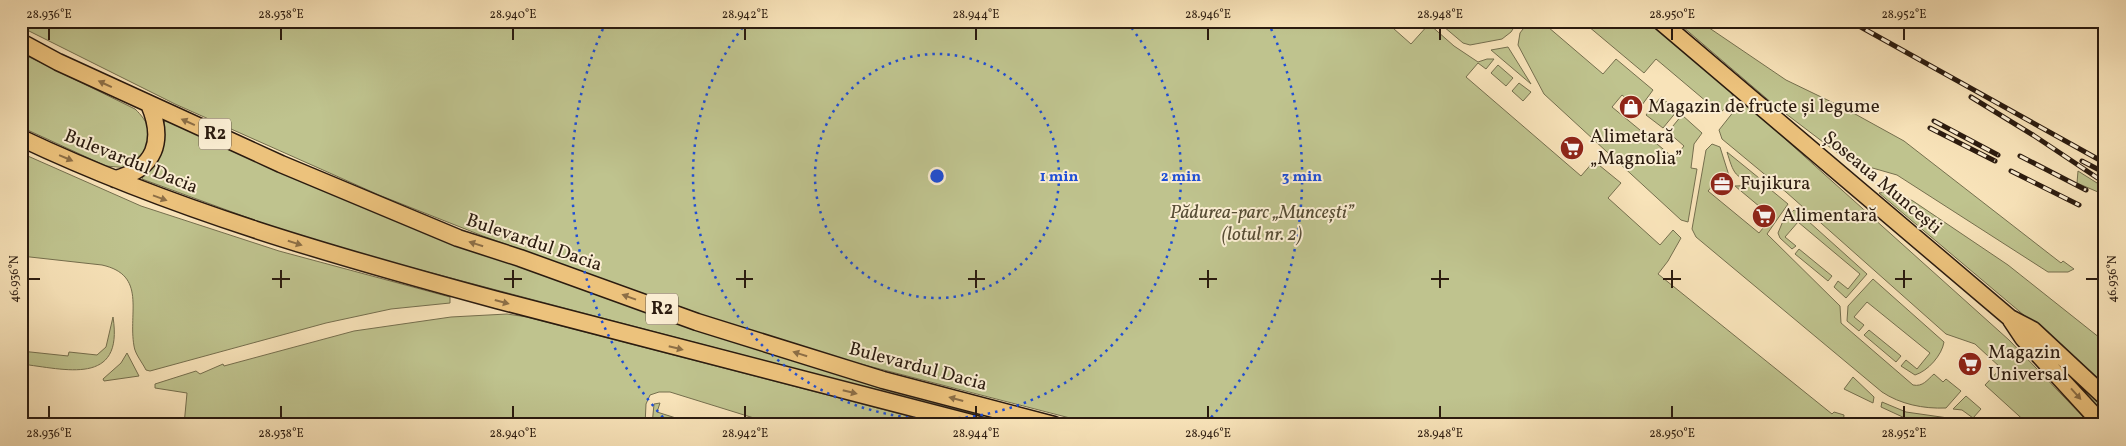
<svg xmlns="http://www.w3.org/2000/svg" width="2126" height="446" font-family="Vollkorn,serif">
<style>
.green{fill:#bfc38e;stroke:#756f4e}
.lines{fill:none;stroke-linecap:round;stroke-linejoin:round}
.primary-casing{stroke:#2b1b0f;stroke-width:19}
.primary{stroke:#ecc27c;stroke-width:16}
.rail-casing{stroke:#2b1b0f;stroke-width:5}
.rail{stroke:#faedd2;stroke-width:3;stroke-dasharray:9;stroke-linecap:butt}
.oneway{fill:#8c6e46}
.ticks{fill:none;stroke:#2b1b0f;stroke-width:2}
.ring{fill:none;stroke:#1d4ed8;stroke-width:2.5;stroke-dasharray:2.5 5}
.labels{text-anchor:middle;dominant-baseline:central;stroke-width:4;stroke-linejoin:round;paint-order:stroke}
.shield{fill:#faedd2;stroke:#695a4a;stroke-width:1}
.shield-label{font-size:18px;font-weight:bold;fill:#2b1b0f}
.poi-label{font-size:19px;fill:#2b1b0f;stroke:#faedd2;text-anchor:start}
.street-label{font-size:19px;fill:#2b1b0f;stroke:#faedd2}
.park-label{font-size:19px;font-style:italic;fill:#574d35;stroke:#faedd2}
.centre{fill:#1d4ed8;stroke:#faedd2;stroke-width:2.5}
.ring-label{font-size:15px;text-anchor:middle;font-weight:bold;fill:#1d4ed8;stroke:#faedd2;stroke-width:4;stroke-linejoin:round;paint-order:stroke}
.neatline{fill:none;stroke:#2b1b0f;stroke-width:2}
.ticks-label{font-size:12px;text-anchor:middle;fill:#2b1b0f}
</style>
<rect width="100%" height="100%" fill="#f8e3b9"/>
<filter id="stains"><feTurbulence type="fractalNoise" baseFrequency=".004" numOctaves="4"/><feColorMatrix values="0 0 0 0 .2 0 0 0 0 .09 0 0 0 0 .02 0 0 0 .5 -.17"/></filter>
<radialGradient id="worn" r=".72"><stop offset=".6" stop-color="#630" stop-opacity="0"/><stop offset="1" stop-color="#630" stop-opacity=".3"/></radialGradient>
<path class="green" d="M21,21H1385L1411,44L1429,24L1454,46L1478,62L1487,59H1494L1486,69L1478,63L1466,77L1581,176L1594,161L1621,183L1608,198L1660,245L1673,230L1681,238L1668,261L1658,274L1832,414L1834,412L1844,415L1843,425H1097L853,362L728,324L483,236L379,195L175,104L21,27Z
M1437,21H1518L1511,32L1502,39L1470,45L1463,43Z
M1529,21H1541L1603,74L1616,59L1653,90L1639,109L1622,95L1612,107L1674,158L1684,146L1668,132L1682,115L1702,133L1694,144L1691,168L1697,169L1688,222L1681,220L1544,94L1518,45L1520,33Z
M1582,21H1648L1730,91L1733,96V101L1720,113L1656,59L1644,73Z
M1676,21H1699L1786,80L1846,109L1904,141L2061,263L2063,261L2074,269L2068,272H2048L1897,175L1848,161L1773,104Z
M1508,47L1531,84L1491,50Z
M21,53L135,109C148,121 154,135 146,152C144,158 134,164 129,168L106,166L21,127Z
M1498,65L1513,78L1506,86L1491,73Z
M1519,83L1531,92L1523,101L1512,91Z
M1661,97L1677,111L1663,128L1646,115Z
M1745,103L2009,340L2091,425H2029L1985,385L2001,368L1975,344L1946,334L1786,192L1722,139L1719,130L1738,106Z
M166,118L390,216L521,267L661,316L1033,425H1008L375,258L295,235L142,179Z
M1712,144L1720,147L1731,182L1722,175L1708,191L1759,233L1772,217L1735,186L1765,185L1788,204L1767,234L1840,306L1841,323L1913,385C1923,387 1927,380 1934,374L1943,382L1946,379L1961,391L1946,408C1923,409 1900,404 1882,392L1696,237L1692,229L1706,150Z
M1727,152L1759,178C1735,183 1733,171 1727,152Z
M21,153L141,206L279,251L450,297V303L391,309L326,323L150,371L146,370C142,362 135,354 134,346C128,312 147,275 102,265L21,256Z
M2078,171L2105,188V195L2077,183Z
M1892,191L1913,201L2008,265L2105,342V387L2032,322L1879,193Z
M1794,210L1798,212L1867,274L1846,298L1834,287L1838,281L1848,289L1860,274L1798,222L1785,237L1796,246L1792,249L1780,238L1778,233L1783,221Z
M1799,249L1832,276L1828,281L1795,254Z
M1873,279L1944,342C1942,355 1928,371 1915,375L1901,366L1906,360L1917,369L1930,353L1867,302L1854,317L1864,325L1859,331L1847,321L1848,306Z
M507,314L527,317L943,425H763L757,419L670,392H659L650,395L646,404L645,425H602L581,420L561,425H184L187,393L155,388V384L196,371L200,374L223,364L224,366L354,331L451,317Z
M113,317C124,387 65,369 21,364V351L68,356L69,352L97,355L106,347Z
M1869,330L1901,356L1896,362L1864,335Z
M127,353L139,376L104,381L103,379L121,363Z
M2058,362L2105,404V420L2056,365Z
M1853,377L1874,397L1873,403L1844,389Z
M1966,396L1981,409L1973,418L1962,410L1953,409Z
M1882,402L1906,412L1955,419L1966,425H1920L1881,407Z
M660,403L657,412L679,419L677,425H652L654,404Z"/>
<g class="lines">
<g class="primary-casing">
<path id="primary" d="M1660,21L2010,318L2033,330L2105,397
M21,42L58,62L281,164L458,238L520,258L697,322L883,380L1054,425
M21,138C173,210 334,256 497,300C657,343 818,384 979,425
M115,179C155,169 165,141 149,104
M2011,320L2023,338L2103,425"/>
</g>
<use href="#primary" class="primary"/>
<g class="rail-casing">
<path id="rail" d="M1850,21L2105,163
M1971,97L2033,135L2105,183
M1934,121L1998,155
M1930,128L1995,161
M2020,156L2086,190
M2082,161L2105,173
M2011,171L2079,205"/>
</g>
<use href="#rail" class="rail"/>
</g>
<defs><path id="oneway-solid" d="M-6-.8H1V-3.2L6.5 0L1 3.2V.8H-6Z" transform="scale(1.25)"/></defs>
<g class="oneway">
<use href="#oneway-solid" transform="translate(105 84) rotate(-155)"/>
<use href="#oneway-solid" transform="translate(188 122) rotate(-156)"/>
<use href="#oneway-solid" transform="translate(66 158) rotate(23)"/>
<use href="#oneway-solid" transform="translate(160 198) rotate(20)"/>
<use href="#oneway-solid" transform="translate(295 243) rotate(17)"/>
<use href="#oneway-solid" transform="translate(476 244) rotate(-162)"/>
<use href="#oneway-solid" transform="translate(629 297) rotate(-160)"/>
<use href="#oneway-solid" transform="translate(502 302) rotate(15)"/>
<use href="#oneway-solid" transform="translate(676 348) rotate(14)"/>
<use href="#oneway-solid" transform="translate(800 354) rotate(-163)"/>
<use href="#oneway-solid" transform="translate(850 392) rotate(14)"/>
<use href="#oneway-solid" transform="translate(2076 394) rotate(48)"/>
<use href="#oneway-solid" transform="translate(956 399) rotate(-165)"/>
</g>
<path class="ticks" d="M49,28V40M281,28V40M513,28V40M745,28V40M976,28V40M1208,28V40M1440,28V40M1672,28V40M1904,28V40M281,270V288M513,270V288M745,270V288M976,270V288M1208,270V288M1440,270V288M1672,270V288M1904,270V288M28,279H40M272,279H290M504,279H522M736,279H753M968,279H985M1199,279H1217M1431,279H1449M1663,279H1681M1895,279H1912M2086,279H2098M49,406V418M281,406V418M513,406V418M745,406V418M976,406V418M1208,406V418M1440,406V418M1672,406V418M1904,406V418"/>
<g class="ring">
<circle cx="937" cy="176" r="122"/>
<path d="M1127 22A244 244 0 1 1 747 22"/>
<path d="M668 423A365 365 0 0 1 606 22M1268 22A365 365 0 0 1 1206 423"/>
</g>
<defs>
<g id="shop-disc" transform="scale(1.25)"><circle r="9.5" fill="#8f2418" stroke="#faedd2"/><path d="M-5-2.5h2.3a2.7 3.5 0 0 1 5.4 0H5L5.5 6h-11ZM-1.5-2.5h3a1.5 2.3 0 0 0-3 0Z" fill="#fff"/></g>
<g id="supermarket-disc" transform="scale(1.25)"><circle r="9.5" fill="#8f2418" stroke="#faedd2"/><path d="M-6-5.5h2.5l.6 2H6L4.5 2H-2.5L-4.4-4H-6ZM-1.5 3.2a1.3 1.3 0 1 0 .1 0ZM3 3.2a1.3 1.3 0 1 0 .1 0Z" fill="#fff"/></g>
<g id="office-disc" transform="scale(1.25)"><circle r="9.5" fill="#8f2418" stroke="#faedd2"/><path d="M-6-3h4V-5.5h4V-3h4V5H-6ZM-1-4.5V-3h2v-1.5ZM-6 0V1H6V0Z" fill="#fff"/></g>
</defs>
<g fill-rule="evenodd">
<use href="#shop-disc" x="1631" y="107"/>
<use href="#supermarket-disc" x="1572" y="148"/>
<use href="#office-disc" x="1722" y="184"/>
<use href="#supermarket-disc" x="1764" y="216"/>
<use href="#supermarket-disc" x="1970" y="364"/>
</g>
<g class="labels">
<g class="shield">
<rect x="199" y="118.5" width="32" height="31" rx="4"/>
<rect x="646" y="293.5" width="32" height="31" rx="4"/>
</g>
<g class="shield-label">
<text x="215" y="134">R2</text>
<text x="662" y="309">R2</text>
</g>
<g class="poi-label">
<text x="1648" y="107">Magazin de fructe și legume</text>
<text x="1590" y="137">Alimetară<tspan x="1590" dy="22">„Magnolia”</tspan></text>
<text x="1740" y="184">Fujikura</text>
<text x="1782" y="216">Alimentară</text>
<text x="1988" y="353">Magazin<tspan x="1988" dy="22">Universal</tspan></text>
</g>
<g class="street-label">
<text transform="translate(131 162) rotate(22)">Bulevardul Dacia</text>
<text transform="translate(1882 183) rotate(40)">Șoseaua Muncești</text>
<text transform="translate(534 243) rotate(19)">Bulevardul Dacia</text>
<text transform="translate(918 367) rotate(15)">Bulevardul Dacia</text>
</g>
<g class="park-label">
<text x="1262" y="213">Pădurea-parc „Muncești”<tspan x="1262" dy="22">(lotul nr. 2)</tspan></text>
</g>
</g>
<circle cx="937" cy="176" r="8" class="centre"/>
<g class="ring-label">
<text x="1059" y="181">1 min</text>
<text x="1181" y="181">2 min</text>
<text x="1302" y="181">3 min</text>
</g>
<rect width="2126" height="446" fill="none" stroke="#f8e3b9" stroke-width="55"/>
<rect x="28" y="28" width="2070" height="390" class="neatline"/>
<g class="ticks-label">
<text x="49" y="18">28.936°E</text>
<text x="281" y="18">28.938°E</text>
<text x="513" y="18">28.940°E</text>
<text x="745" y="18">28.942°E</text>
<text x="976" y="18">28.944°E</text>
<text x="1208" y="18">28.946°E</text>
<text x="1440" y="18">28.948°E</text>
<text x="1672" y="18">28.950°E</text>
<text x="1904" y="18">28.952°E</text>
<text transform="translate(14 279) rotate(-90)" y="4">46.936°N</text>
<text transform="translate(2112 279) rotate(-90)" y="4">46.936°N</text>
<text x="49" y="437">28.936°E</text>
<text x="281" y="437">28.938°E</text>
<text x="513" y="437">28.940°E</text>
<text x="745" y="437">28.942°E</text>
<text x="976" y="437">28.944°E</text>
<text x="1208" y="437">28.946°E</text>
<text x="1440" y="437">28.948°E</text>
<text x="1672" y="437">28.950°E</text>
<text x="1904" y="437">28.952°E</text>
</g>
<rect width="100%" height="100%" filter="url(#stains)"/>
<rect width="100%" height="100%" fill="url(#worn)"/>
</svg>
